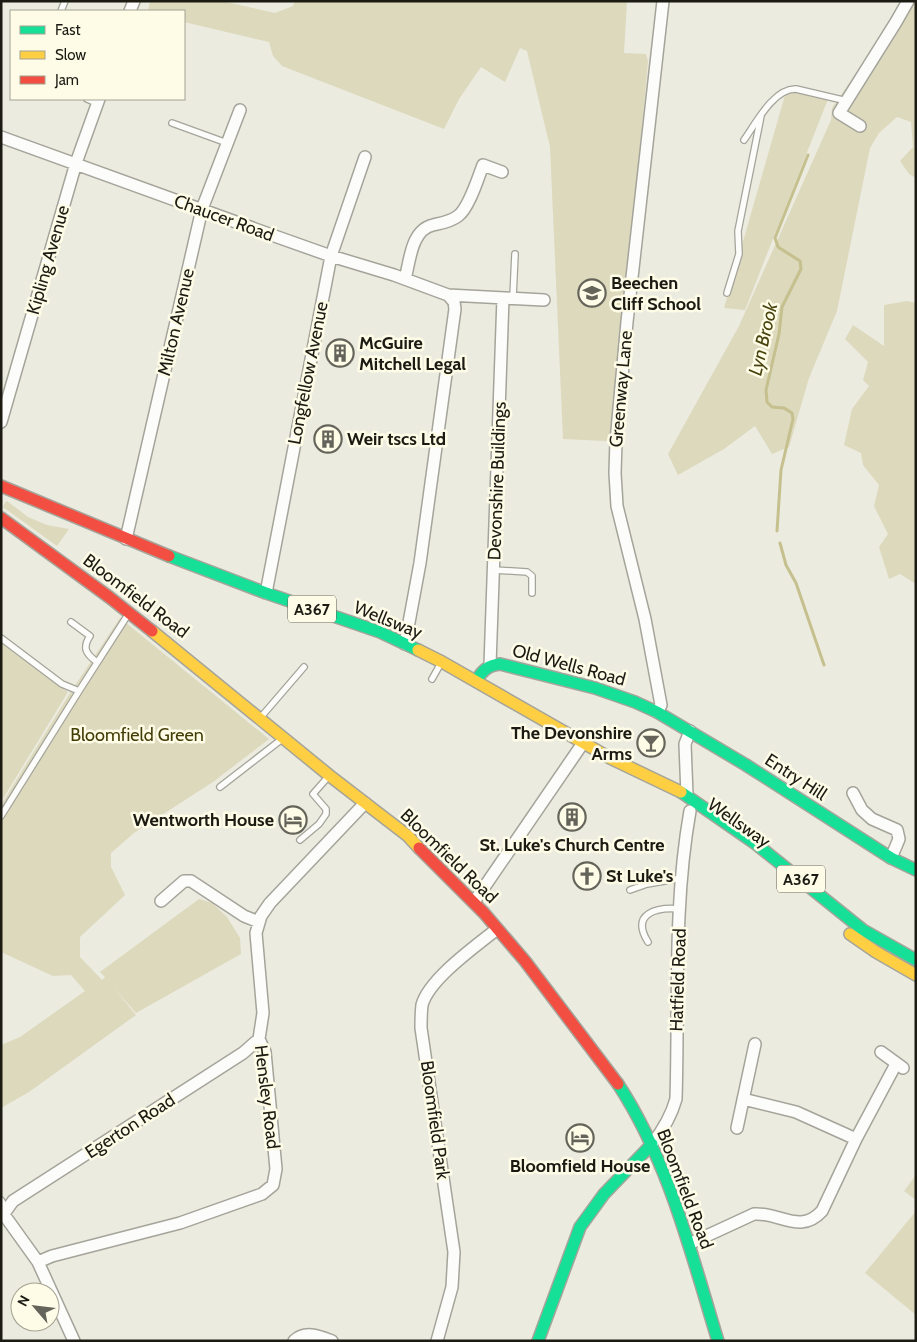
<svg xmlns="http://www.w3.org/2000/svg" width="917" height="1342" font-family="Cabin,sans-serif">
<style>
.green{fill:#dcd9bd}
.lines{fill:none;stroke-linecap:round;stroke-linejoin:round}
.stream{stroke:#c5c08e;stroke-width:3}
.lane-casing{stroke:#a5a49b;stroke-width:8}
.street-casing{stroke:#a5a49b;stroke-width:14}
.fast-casing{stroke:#a5a49b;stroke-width:14}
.slow-casing{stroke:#a5a49b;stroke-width:14}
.jam-casing{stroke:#a5a49b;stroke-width:14}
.lane{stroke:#fcfcfa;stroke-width:5.5}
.street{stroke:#fcfcfa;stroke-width:11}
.fast{stroke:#16e098;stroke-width:11}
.slow{stroke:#ffcf43;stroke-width:11}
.jam{stroke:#f24e42;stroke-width:11}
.labels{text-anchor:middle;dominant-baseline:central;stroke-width:5;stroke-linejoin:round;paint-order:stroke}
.shield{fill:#fefce7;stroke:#605e53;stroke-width:1}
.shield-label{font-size:16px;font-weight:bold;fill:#1c1b13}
.street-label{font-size:18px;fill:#1c1b13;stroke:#fefce7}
.poi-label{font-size:18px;font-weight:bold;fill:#1c1b13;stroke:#fefce7;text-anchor:start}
.park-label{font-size:18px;fill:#423c06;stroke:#fefce7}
.water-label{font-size:19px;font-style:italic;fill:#48430e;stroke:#fefce7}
</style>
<rect width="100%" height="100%" fill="#ecebdf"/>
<path class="green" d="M150,1H222L275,13L293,6L295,1H627L624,53L646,54L648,61L614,436L606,441L563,439L550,147L527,51L520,48L505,82L481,67L459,99L444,129L282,66L273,56L269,42L184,22V11H148Z
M903,1H916V178L909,174L900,161L913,147L911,122L897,117L879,133L870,148L837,311L809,378L789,447L772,454L755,426L724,449L678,475L668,454L739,326L831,120L832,108L899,10Z
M787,88L828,99L745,310L724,308Z
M907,301L916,303V584L900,574L889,579L879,547L888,534L874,506L879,485L863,465L861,453L844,445L852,409L869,386L863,380L868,362L845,339L853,325L884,346V305Z
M7,501L28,517L47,525L69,529L57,546L3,507L5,503Z
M120,618L269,739L213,782L134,833L111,853V867L125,895L80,937V957L102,980L105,977L100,972L199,899L212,903L227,917L240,938L241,954L136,1013L113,987L136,1015L29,1092L1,1108V1045L20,1037L85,991L71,975L53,976L1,952V805L70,693Z
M1,643L68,692L1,802Z
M916,1175V1200L904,1191Z
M916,1211V1315L865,1273Z"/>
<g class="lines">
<path class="stream" d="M777,531L781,470L793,419L792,413L784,408L772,407L767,402L766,390L779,334L782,307L801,269L800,261L778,247L775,238L808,155
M780,543L786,565L796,583L824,665"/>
<g class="lane-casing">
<path id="lane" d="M61,11L65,1
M87,99L97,103
M172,123L227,143
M744,140C756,123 774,88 796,89L847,101
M727,293L739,254L738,231L761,116
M513,297L515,254
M494,570L527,572L532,576V593
M71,622L90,636C82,648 86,654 97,662
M1,638L62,684L79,691
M432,679L441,663
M261,717L304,667
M220,787L282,739
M1,816L79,691L129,613
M300,840L319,824L326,814V809L313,794L328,777
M630,890L647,884L682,878
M648,942C630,913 657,907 680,909
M1,1200L6,1208"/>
</g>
<g class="street-casing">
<path id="street" d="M130,11L134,1
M860,126L839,113L896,22L908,1
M1,137L269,234L331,256L394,275L448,295L544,300
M405,279C410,261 411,230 433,225C442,223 450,222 458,216C469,208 478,178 483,165L502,172
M1,422L76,163L99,99
M126,539L202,209L240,110
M266,593L331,256L365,157
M405,644L420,563L455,309L454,302L448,295
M490,665L503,298
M657,712L661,705L645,619L617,506L615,473L616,441L627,322L663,1
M853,793L862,810L872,819L897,830L899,839L891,858
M687,795L685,744L690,731
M161,901L184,881H191L244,916L259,922
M474,902L583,743
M881,1052L903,1068
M743,1099L796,1112L856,1139
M737,1128L755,1044
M652,1144C663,1130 671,1117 676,1099C679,1003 673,906 690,811
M1,1214L5,1216L38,1262L74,1341
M3,1215L13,1201L243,1053L259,1039
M689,1244L754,1214C780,1212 800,1235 822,1211L856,1139L896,1064
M38,1262L52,1256L180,1223L262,1194L273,1185L276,1169L265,1052L259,1039L263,1013L256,933L261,916L270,903L365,803
M294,1341C305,1330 319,1336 332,1341
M437,1341L452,1287L454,1252L421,1028C421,1021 421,1013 422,1005C429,979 476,946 497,929"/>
</g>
<g class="fast-casing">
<path id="fast" d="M169,556L266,593L380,632L418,650
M476,681C482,671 488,665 500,664L595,688L635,702L657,712L746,765L891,858L916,870
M681,792L756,844L863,930L916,960
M618,1084C669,1162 691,1253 718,1341
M538,1341L580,1227L604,1194L652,1144"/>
</g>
<g class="slow-casing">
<path id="slow" d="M152,631L330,776L408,836L419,848
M418,650L442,662L610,758L681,792
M850,934L876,952L916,975"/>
</g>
<g class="jam-casing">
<path id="jam" d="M1,486L169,556
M1,518L109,597L152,631
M419,848L484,913L525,961L618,1084"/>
</g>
<use href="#lane" class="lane"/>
<use href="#street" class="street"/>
<use href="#fast" class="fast"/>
<use href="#slow" class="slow"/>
<use href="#jam" class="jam"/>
</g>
<defs>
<g id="school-ring" transform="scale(1.4375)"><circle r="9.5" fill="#fefce7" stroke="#65645a" stroke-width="1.5"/><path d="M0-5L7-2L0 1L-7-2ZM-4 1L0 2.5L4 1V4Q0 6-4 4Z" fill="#65645a"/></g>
<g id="building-ring" transform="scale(1.4375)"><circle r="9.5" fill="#fefce7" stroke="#65645a" stroke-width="1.5"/><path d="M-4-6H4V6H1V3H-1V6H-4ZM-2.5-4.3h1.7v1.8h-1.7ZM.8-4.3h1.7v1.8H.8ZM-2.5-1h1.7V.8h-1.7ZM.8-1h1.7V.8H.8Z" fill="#65645a"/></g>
<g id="bar-ring" transform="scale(1.4375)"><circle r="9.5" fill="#fefce7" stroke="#65645a" stroke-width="1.5"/><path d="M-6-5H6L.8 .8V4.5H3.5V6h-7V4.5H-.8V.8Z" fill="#65645a"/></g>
<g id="hotel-ring" transform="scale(1.4375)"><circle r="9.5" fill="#fefce7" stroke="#65645a" stroke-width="1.5"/><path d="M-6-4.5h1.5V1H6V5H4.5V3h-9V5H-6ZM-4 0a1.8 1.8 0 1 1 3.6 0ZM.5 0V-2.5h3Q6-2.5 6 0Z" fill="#65645a"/></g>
<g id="church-ring" transform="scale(1.4375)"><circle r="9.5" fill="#fefce7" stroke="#65645a" stroke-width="1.5"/><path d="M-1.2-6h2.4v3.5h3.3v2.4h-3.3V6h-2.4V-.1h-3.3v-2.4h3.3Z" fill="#65645a"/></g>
</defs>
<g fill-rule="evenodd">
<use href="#school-ring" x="592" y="293"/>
<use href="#building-ring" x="340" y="353"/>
<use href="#building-ring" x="328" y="439"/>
<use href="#bar-ring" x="651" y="743"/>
<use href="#building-ring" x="572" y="817"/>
<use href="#hotel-ring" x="293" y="820"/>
<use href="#church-ring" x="587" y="876"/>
<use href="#hotel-ring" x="580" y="1138"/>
</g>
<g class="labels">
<g class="shield">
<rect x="288" y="595.5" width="48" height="27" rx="4"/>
<rect x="777" y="865.5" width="48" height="27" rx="4"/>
</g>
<g class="shield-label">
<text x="312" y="609">A367</text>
<text x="801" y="879">A367</text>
</g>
<g class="street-label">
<text transform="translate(224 218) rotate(20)">Chaucer Road</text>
<text transform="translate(48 260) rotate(-74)">Kipling Avenue</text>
<text transform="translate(176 322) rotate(-77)">Milton Avenue</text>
<text transform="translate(308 373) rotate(-79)">Longfellow Avenue</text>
<text transform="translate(621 389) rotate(-85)">Greenway Lane</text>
<text transform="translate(497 481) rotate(-88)">Devonshire Buildings</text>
<text transform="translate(136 596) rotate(37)">Bloomfield Road</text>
<text transform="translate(388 620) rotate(22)">Wellsway</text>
<text transform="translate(569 665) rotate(15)">Old Wells Road</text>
<text transform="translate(796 777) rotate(33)">Entry Hill</text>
<text transform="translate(739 823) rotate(35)">Wellsway</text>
<text transform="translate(449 856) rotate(44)">Bloomfield Road</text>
<text transform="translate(678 980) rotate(-88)">Hatfield Road</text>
<text transform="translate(267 1097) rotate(83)">Hensley Road</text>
<text transform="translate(435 1120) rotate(82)">Bloomfield Park</text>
<text transform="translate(130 1126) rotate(-33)">Egerton Road</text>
<text transform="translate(685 1189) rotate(69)">Bloomfield Road</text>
</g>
<g class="poi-label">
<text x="611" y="283">Beechen<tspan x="611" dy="21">Cliff School</tspan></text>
<text x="359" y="343">McGuire<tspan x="359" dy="21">Mitchell Legal</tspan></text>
<text x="347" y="439">Weir tscs Ltd</text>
<text x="632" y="733" text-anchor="end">The Devonshire<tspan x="632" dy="21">Arms</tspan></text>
<text x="274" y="820" text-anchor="end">Wentworth House</text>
<text x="572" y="845" text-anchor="middle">St. Luke's Church Centre</text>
<text x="606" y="876">St Luke's</text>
<text x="580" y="1166" text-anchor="middle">Bloomfield House</text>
</g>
<g class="park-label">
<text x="137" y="735">Bloomfield Green</text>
</g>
<g class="water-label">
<text transform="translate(763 339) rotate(-77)">Lyn Brook</text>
</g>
</g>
<rect width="917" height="1342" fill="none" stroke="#1c1b13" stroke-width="5"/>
<rect x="10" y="10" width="175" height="90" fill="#fefce7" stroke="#a4a292"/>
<rect x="20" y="26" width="25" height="8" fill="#16e098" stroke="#a4a292"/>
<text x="55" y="35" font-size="15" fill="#1c1b13">Fast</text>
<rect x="20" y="51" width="25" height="8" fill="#ffcf43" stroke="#a4a292"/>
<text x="55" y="60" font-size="15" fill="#1c1b13">Slow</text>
<rect x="20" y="76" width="25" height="8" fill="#f24e42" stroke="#a4a292"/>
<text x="55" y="85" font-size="15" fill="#1c1b13">Jam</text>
<g transform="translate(35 1307) rotate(298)"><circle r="24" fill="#fefce7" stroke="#a4a292"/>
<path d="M0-4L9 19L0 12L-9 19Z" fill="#65645a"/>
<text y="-8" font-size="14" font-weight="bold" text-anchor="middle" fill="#1c1b13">N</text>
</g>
</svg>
